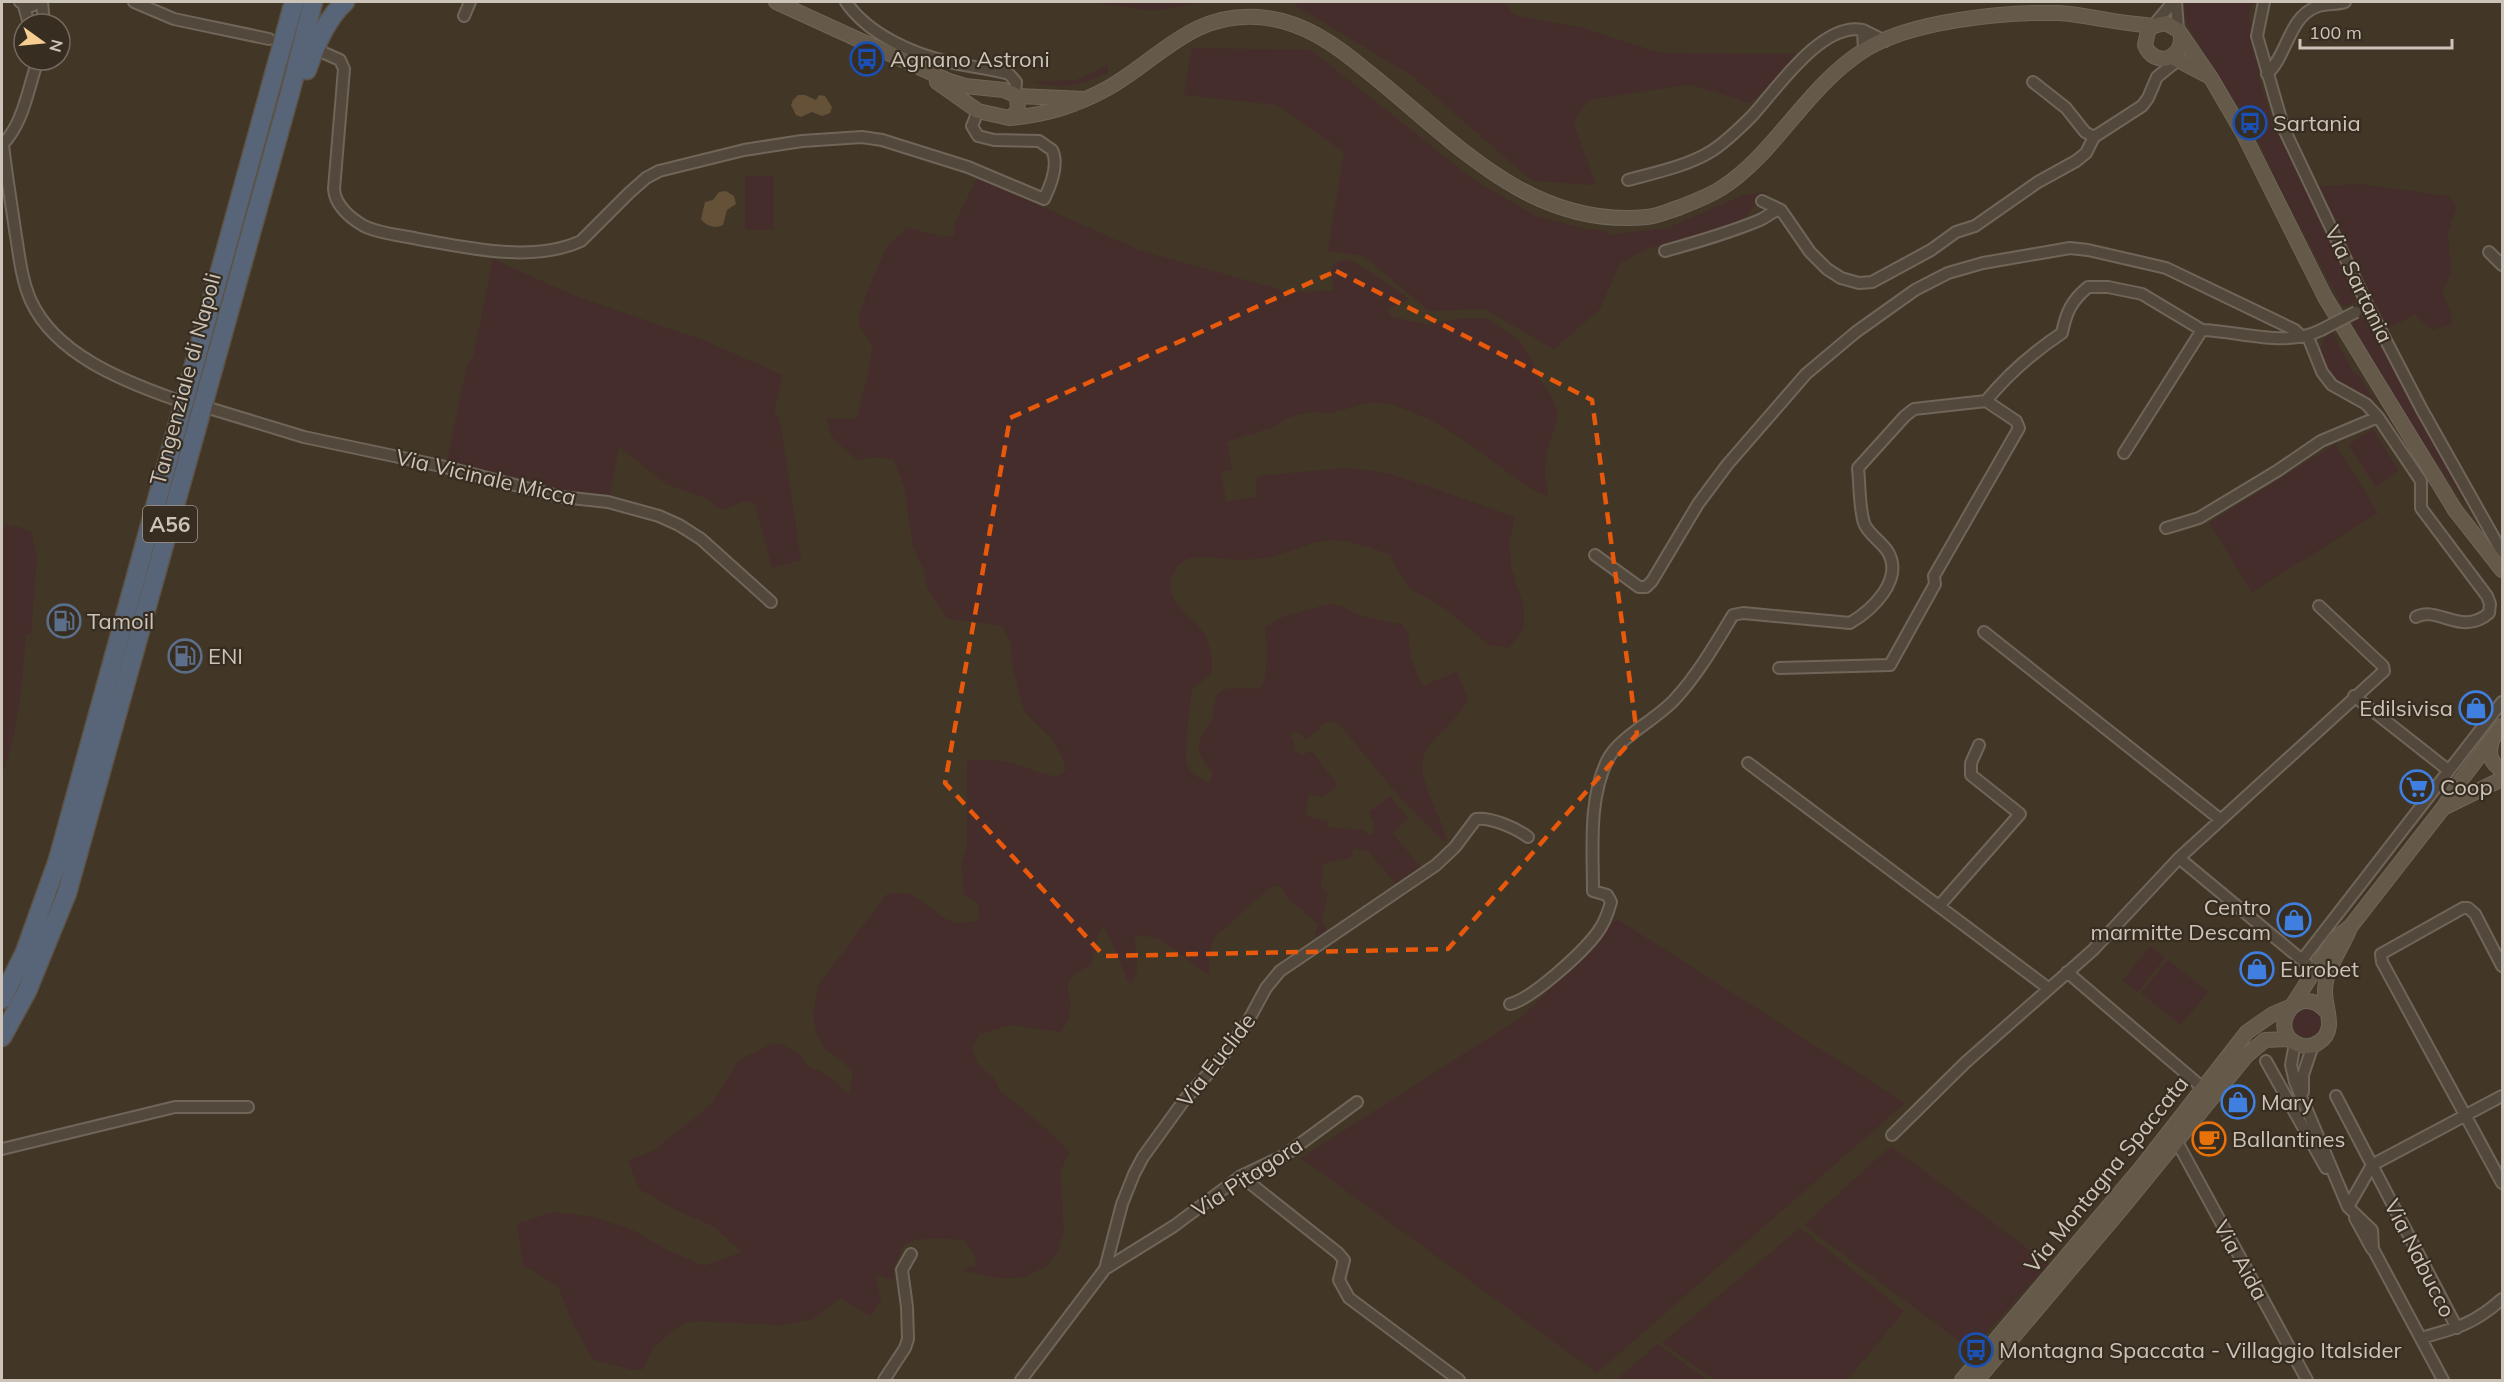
<svg xmlns="http://www.w3.org/2000/svg" width="2504" height="1382" font-family="Mulish,sans-serif">
<style>
.green{fill:#452d2b}
.water{fill:#655137}
.lines{fill:none;stroke-linecap:round;stroke-linejoin:round}
.street-casing{stroke:#6f6659;stroke-width:14}
.secondary-casing{stroke:#6f6659;stroke-width:16}
.highway-casing{stroke:#5c5346;stroke-width:21}
.street{stroke:#52483b;stroke-width:10}
.secondary{stroke:#655a49;stroke-width:14}
.highway{stroke:#586578;stroke-width:18}
.street-bridge-casing{stroke:#6f6659;stroke-width:14;stroke-linecap:butt}
.street-bridge{stroke:#52483b;stroke-width:10}
.marked{fill:none;stroke:#e8590c;stroke-width:4.5;stroke-dasharray:12 8;stroke-linejoin:round}
.labels{text-anchor:middle;dominant-baseline:central;stroke-width:4.5;stroke-linejoin:round;paint-order:stroke}
.shield{fill:#372d20;stroke:#9f978a;stroke-width:1.5}
.shield-label{font-size:21px;font-weight:bold;fill:#ccc4b8}
.poi-label{font-size:22px;fill:#ccc4b8;stroke:#372d20;text-anchor:start}
.street-label{font-size:22px;fill:#ccc4b8;stroke:#372d20}
</style>
<rect width="100%" height="100%" fill="#423627"/>
<path class="green" d="M1091,2H1203L1154,11Z
M1297,2H1505L1514,15L1583,28L1660,53L1797,54L1769,86L1750,103L1689,84L1589,100L1573,122L1596,185L1532,181L1411,75L1295,5Z
M2184,2H2256L2250,7L2249,20L2253,24L2260,72L2258,75L2275,131L2279,133L2358,294L2354,303L2343,307L2281,190L2247,115L2231,96L2213,69L2186,22Z
M1192,48L1311,50L1474,180L1536,216L1586,229L1608,231L1607,235L1668,228L1743,195L1766,192L1740,223L1649,248L1620,263L1600,309L1554,349L1484,309L1429,311L1364,256L1328,251L1344,152L1276,105L1184,95Z
M1108,65V73C1082,84 1060,90 1032,82L1076,80Z
M745,176H774V230H745Z
M977,178L1139,250L1288,292L1334,291L1331,272L1334,264L1347,259C1370,269 1388,286 1410,299L1387,310L1392,317L1425,324L1466,318H1486L1520,341L1531,358L1538,377L1550,393L1558,415L1546,454L1545,475L1548,497L1525,485L1464,440L1429,419L1391,404L1371,402L1331,413L1310,412L1290,417L1273,427L1227,442L1232,470L1221,472L1226,502L1256,497L1257,476L1347,468L1366,470L1390,474L1427,486L1515,517L1509,542L1511,567L1524,607V627L1509,648L1489,645L1446,609L1411,589L1399,573L1390,554C1371,549 1353,540 1333,540C1312,540 1293,552 1272,557C1262,559 1250,559 1240,560C1222,560 1193,550 1179,565C1154,594 1186,610 1203,632C1208,638 1213,658 1212,667C1212,679 1198,681 1192,690C1190,693 1185,757 1186,762C1189,773 1199,779 1209,783L1213,774C1207,765 1200,759 1199,749C1198,736 1207,731 1212,720C1216,710 1212,695 1223,690C1231,686 1250,690 1261,688C1269,670 1267,647 1265,627L1283,617L1329,604L1343,607L1361,616L1401,624L1408,632L1411,658L1422,686L1457,672L1468,699C1458,719 1440,731 1427,749C1410,772 1443,817 1447,841H1443L1401,799L1339,724L1327,721L1306,740L1300,734L1292,731L1291,736L1295,747L1293,751L1303,755L1310,751L1313,753L1337,784L1335,788L1323,797L1309,794L1305,815L1328,822L1327,827L1363,830L1369,835L1373,834L1375,826L1369,812L1390,796L1408,818L1392,833L1421,867L1397,885L1368,851L1354,848L1350,858L1323,864L1321,887L1328,893L1322,918L1328,935L1321,940L1315,934L1318,924L1288,898L1279,885L1269,888L1214,938L1208,956L1210,976L1161,940L1144,935L1134,938C1136,953 1142,972 1130,984C1119,965 1115,943 1103,925C1096,935 1096,951 1091,965L1076,972L1067,986C1072,1007 1073,1014 1061,1032L1011,1025L979,1034L972,1049L978,1065L992,1076L1001,1091L1052,1134L1069,1152L1060,1172L1064,1231L1058,1252L1045,1267L1026,1276L1005,1279L964,1271L966,1267H975L976,1259L964,1240L935,1238L915,1240L904,1245L894,1267V1280L875,1274L881,1301L870,1316L840,1298L813,1319L781,1325L697,1321L683,1323L653,1347L643,1369L634,1370L593,1360L573,1324L558,1286L523,1265L517,1224L554,1212L594,1217L631,1229L667,1250L704,1266L742,1252L713,1226L676,1210L639,1189L628,1160L653,1151L702,1112L714,1101L739,1060L769,1045L782,1044L800,1055L809,1067L825,1073L849,1095L853,1073C845,1062 838,1059 828,1051C809,1034 813,1007 819,984L887,894C894,894 905,892 911,895C940,909 943,931 979,920L978,904L964,895L961,865L967,846V761C1005,756 1017,766 1052,776L1060,775L1066,770L1062,757L1052,739L1024,711L1012,665L1011,644L1002,626L947,618L928,590L923,568L913,547L904,486L893,459L869,457L860,460L854,458L832,437L826,418L857,419C862,396 869,374 872,351C873,338 860,334 859,322C858,312 881,258 887,248C892,241 901,235 907,228L946,237L954,235V225Z
M2359,184L2448,196L2457,206L2448,233L2451,273L2442,293L2450,310L2452,324L2432,330L2415,315L2386,329L2312,187Z
M493,259L570,294L705,341L783,375L774,412L778,416L781,427L801,560L772,568L755,503L745,501L725,509L715,507L709,499L666,484L619,447L609,499L563,494L447,461L467,366L473,358Z
M2363,317L2370,320L2427,432L2475,517L2393,399L2352,322Z
M2332,332L2353,372L2361,378L2381,413C2376,407 2371,400 2364,396C2356,391 2346,388 2339,383C2322,372 2312,344 2332,332Z
M2373,429L2398,470L2376,487L2348,445Z
M2335,444L2378,513L2252,592L2209,523Z
M2,524L20,527L32,533L37,558L31,634L26,635C22,681 19,731 2,775Z
M1617,919L1905,1103L1597,1373L1301,1158L1523,1016Z
M2150,946L2165,958L2138,992L2123,980Z
M2168,960L2208,992L2181,1025L2141,993Z
M2293 1023a14 14 0 1 1 28 0a14 14 0 1 1-28 0Z
M1891,1146L2048,1264L1971,1350L1804,1225Z
M1800,1228L1904,1311L1847,1380H1715L1662,1343Z
M1658,1344L1707,1380H1616Z"/>
<path class="water" d="M798,95H805L816,100L819,95L825,96L832,107L830,113L822,116L812,112L801,117L796,115L791,105L793,100Z
M726,191L734,196L736,204L727,210L723,225C715,229 706,226 701,219L705,202L713,200L719,192Z"/>
<g class="lines">
<g class="street-casing">
<path id="street" d="M20,2L29,7L40,2
M42,2L44,24
M134,2L174,19L269,39
M846,2C868,34 912,54 949,62C969,67 989,68 1009,74
M2176,2L2178,30
M2264,2L2257,36L2284,129L2368,306L2421,408L2502,552
M24,6L29,24
M464,16L470,2
M2153,26L2173,2
M1864,51L1863,30L1885,41
M322,52L340,60L344,69L334,189C335,205 350,218 364,226C380,234 401,235 418,239C468,248 533,263 581,241L629,193L646,178L659,171L744,150L802,141L862,137L882,140L968,167L1044,199C1051,185 1059,164 1052,150L1039,141L994,140L978,136L972,126L978,111
M1009,74L1016,82L1015,94
M2267,74C2287,56 2289,17 2316,7C2325,3 2336,5 2345,2
M2033,82L2066,108L2085,132L2094,137L2142,106L2148,98L2157,77L2178,60
M3,144C6,173 11,201 15,230C19,253 21,279 31,301C55,354 123,381 174,399
M2,145C24,123 28,88 38,60
M1628,180C1654,173 1687,166 1710,152C1725,143 1740,128 1752,116C1776,90 1822,21 1863,30
M1762,201L1781,210
M1665,251C1697,242 1729,233 1760,220C1767,217 1773,210 1781,210L1810,252L1827,269L1841,278L1859,283L1872,282L1931,250L1956,232L1975,226L2038,182L2076,161L2086,153L2094,137
M2489,252L2502,265
M2308,337L2322,372L2332,385L2366,404L2378,417L2421,481V508L2487,596L2490,604L2489,613C2462,637 2437,605 2416,617
M212,409L304,437L441,466L562,497L608,502L659,516L679,525L701,539L771,602
M2124,453L2202,330C2240,331 2285,348 2321,330
M2166,528L2199,518L2277,471L2321,441L2378,417
M1595,555L1639,587H1646L1652,581L1698,504L1727,465L1806,374L1856,332L1915,290L1948,273L1983,263L2070,248L2088,250L2166,268L2295,330L2302,337
M1984,632L2221,820
M1779,668L1890,665L1935,584L1934,576L2019,428L2016,421L1986,401
M2354,696L2448,770
M1748,763L2048,988
M2179,858L2384,671L2383,666L2319,606
M1939,906L2020,814L1971,775V763L1979,745
M2302,960L2502,702
M2502,966L2475,914L2468,908H2463L2381,954L2382,962L2502,1183
M2067,972L2203,1088
M1510,1004C1532,999 1583,952 1597,933C1604,924 1608,913 1611,902L1607,895L1593,891C1593,849 1588,798 1608,759C1620,736 1658,719 1676,698C1698,674 1716,643 1733,615L1743,613L1850,623C1872,610 1904,580 1888,552C1882,542 1867,533 1864,523C1859,507 1860,486 1858,468L1905,416L1914,409L1986,401C2008,374 2032,353 2062,333C2066,313 2071,301 2088,287H2108L2142,294L2202,330
M2295,1043L2291,1065L2295,1082L2348,1207L2372,1230L2373,1249L2443,1380
M2266,1061L2326,1168
M2303,1092V1075L2313,1045
M2336,1096L2457,1328
M1892,1135L1966,1062L2093,950L2179,858L2314,970
M2176,1140L2307,1380
M2,1149L175,1107H248
M1241,1176L1338,1253L1344,1260L1339,1280L1349,1298L1459,1380
M2348,1207L2372,1165L2502,1096
M2355,1218L2372,1249
M1105,1269L1174,1226L1241,1176L1285,1155L1357,1102
M2421,1338C2457,1328 2474,1324 2502,1299
M884,1380L905,1348L908,1339L907,1307L902,1270L911,1254
M1021,1380L1105,1269L1122,1204L1134,1174L1143,1157L1185,1099L1217,1064L1247,1023L1266,988L1280,971L1436,865L1455,847L1476,819C1491,817 1516,828 1528,837"/>
</g>
<g class="secondary-casing">
<path id="secondary" d="M776,2L949,81L965,86L1004,90L1017,96L1084,99
M2153,26L2148,31L2145,45C2154,68 2183,60 2181,36
M2172,57L2210,77
M937,82L978,111L1009,118L1018,112L1017,96
M1009,118C1046,115 1075,106 1108,88C1159,59 1192,12 1258,17C1301,20 1335,44 1367,71C1452,138 1528,229 1647,217C1658,216 1668,211 1678,208C1693,202 1707,197 1720,189C1776,154 1806,86 1866,49C1912,21 2002,12 2056,13C2074,13 2091,18 2108,20C2123,23 2138,24 2153,26L2166,23L2178,30L2211,78L2243,133L2325,297L2455,510L2502,570
M2492,741C2488,754 2490,763 2502,770
M2443,808L2502,779
M2326,1011C2298,980 2266,1029 2297,1044C2304,1047 2313,1047 2319,1042C2338,1030 2324,1007 2325,990C2326,968 2341,950 2349,930
M1962,1380L2141,1168L2247,1032L2273,1014L2292,1006L2334,940L2351,926L2443,808L2459,783L2502,726
M1977,1380L2122,1208L2247,1055L2265,1040L2290,1039"/>
</g>
<g class="highway-casing">
<path id="highway" d="M307,70C315,46 326,19 345,2
M2,999L25,952L58,860L294,2
M2,1037L27,991L67,893L291,89L313,2"/>
</g>
<use href="#street" class="street"/>
<use href="#secondary" class="secondary"/>
<use href="#highway" class="highway"/>
<g class="street-bridge-casing">
<path id="street-bridge" d="M2321,330L2356,312"/>
</g>
<use href="#street-bridge" class="street-bridge"/>
</g>
<path class="marked" d="M1336,271L1592,400L1637,734L1448,949L1104,956L945,783L1010,418Z"/>
<defs>
<g id="bus-ring" transform="scale(1.725)"><circle r="9.5" fill="#372d20" stroke="#1a4fb4" stroke-width="1.5"/><path d="M-5-6H5V4H4V6H2V4H-2V6H-4V4H-5ZM-3.5-4V0h7V-4ZM-3.5 1.2v1.5H-2V1.2ZM2 1.2v1.5H3.5V1.2Z" fill="#1a4fb4"/></g>
<g id="fuel-ring" transform="scale(1.725)"><circle r="9.5" fill="#372d20" stroke="#5c6f8a" stroke-width="1.5"/><path d="M-5.5-6h7V0h2V4h1.3V-2.5L3-4.5l.8-.8L6-3V5H2.5V1h-1V6h-7ZM-4.2-4.7v3.2H.2V-4.7Z" fill="#5c6f8a"/></g>
<g id="shop-ring" transform="scale(1.725)"><circle r="9.5" fill="#372d20" stroke="#3f7fe0" stroke-width="1.5"/><path d="M-5-2.5h2.3a2.7 3.5 0 0 1 5.4 0H5L5.5 6h-11ZM-1.5-2.5h3a1.5 2.3 0 0 0-3 0Z" fill="#3f7fe0"/></g>
<g id="supermarket-ring" transform="scale(1.725)"><circle r="9.5" fill="#372d20" stroke="#3f7fe0" stroke-width="1.5"/><path d="M-6-5.5h2.5l.6 2H6L4.5 2H-2.5L-4.4-4H-6ZM-1.5 3.2a1.3 1.3 0 1 0 .1 0ZM3 3.2a1.3 1.3 0 1 0 .1 0Z" fill="#3f7fe0"/></g>
<g id="cafe-ring" transform="scale(1.725)"><circle r="9.5" fill="#372d20" stroke="#e8710a" stroke-width="1.5"/><path d="M-5.5-4.5H6V0H3Q3 3.5 0 3.5H-2.5Q-5.5 3.5-5.5 0ZM3-3.2v2h1.7v-2ZM-6 4.5H4V6H-6Z" fill="#e8710a"/></g>
</defs>
<g fill-rule="evenodd">
<use href="#bus-ring" x="867" y="59"/>
<use href="#bus-ring" x="2250" y="123"/>
<use href="#fuel-ring" x="64" y="621"/>
<use href="#fuel-ring" x="185" y="656"/>
<use href="#shop-ring" x="2476" y="708"/>
<use href="#supermarket-ring" x="2417" y="787"/>
<use href="#shop-ring" x="2294" y="920"/>
<use href="#shop-ring" x="2257" y="969"/>
<use href="#shop-ring" x="2238" y="1102"/>
<use href="#cafe-ring" x="2209" y="1139"/>
<use href="#bus-ring" x="1976" y="1350"/>
</g>
<g class="labels">
<rect class="shield" x="143" y="506" width="54" height="36" rx="4.5"/>
<g class="shield-label">
<text x="170" y="524">A56</text>
</g>
<g class="poi-label">
<text x="890" y="59">Agnano Astroni</text>
<text x="2273" y="123">Sartania</text>
<text x="87" y="621">Tamoil</text>
<text x="208" y="656">ENI</text>
<text x="2453" y="708" text-anchor="end">Edilsivisa</text>
<text x="2440" y="787">Coop</text>
<text x="2271" y="907" text-anchor="end">Centro<tspan x="2271" dy="25">marmitte Descam</tspan></text>
<text x="2280" y="969">Eurobet</text>
<text x="2261" y="1102">Mary</text>
<text x="2232" y="1139">Ballantines</text>
<text x="1999" y="1350">Montagna Spaccata - Villaggio Italsider</text>
</g>
<g class="street-label">
<text transform="translate(2359 284) rotate(64)">Via Sartania</text>
<text transform="translate(185 379) rotate(-75)">Tangenziale di Napoli</text>
<text transform="translate(486 477) rotate(13)">Via Vicinale Micca</text>
<text transform="translate(1216 1060) rotate(-52)">Via Euclide</text>
<text transform="translate(2106 1174) rotate(-51)">Via Montagna Spaccata</text>
<text transform="translate(1247 1177) rotate(-33)">Via Pitagora</text>
<text transform="translate(2420 1258) rotate(63)">Via Nabucco</text>
<text transform="translate(2241 1260) rotate(61)">Via Aida</text>
</g>
</g>
<rect width="2504" height="1382" fill="none" stroke="#ccc4b8" stroke-width="6"/>
<g transform="translate(42 42) rotate(105)"><circle r="28" fill="#372d20" stroke="#73695d" stroke-width="1.5"/>
<path d="M0-4.5L10 22L0 15L-10 22Z" fill="#f7ce92"/>
<text y="-9" font-size="16" font-weight="bold" text-anchor="middle" fill="#ccc4b8">N</text>
</g>
<path d="M2300 39v9h152v-9" fill="none" stroke="#ccc4b8" stroke-width="3"/>
<text x="2309" y="39" font-size="18" fill="#ccc4b8" stroke="#372d20" stroke-width="4.5" paint-order="stroke">100 m</text>
</svg>
